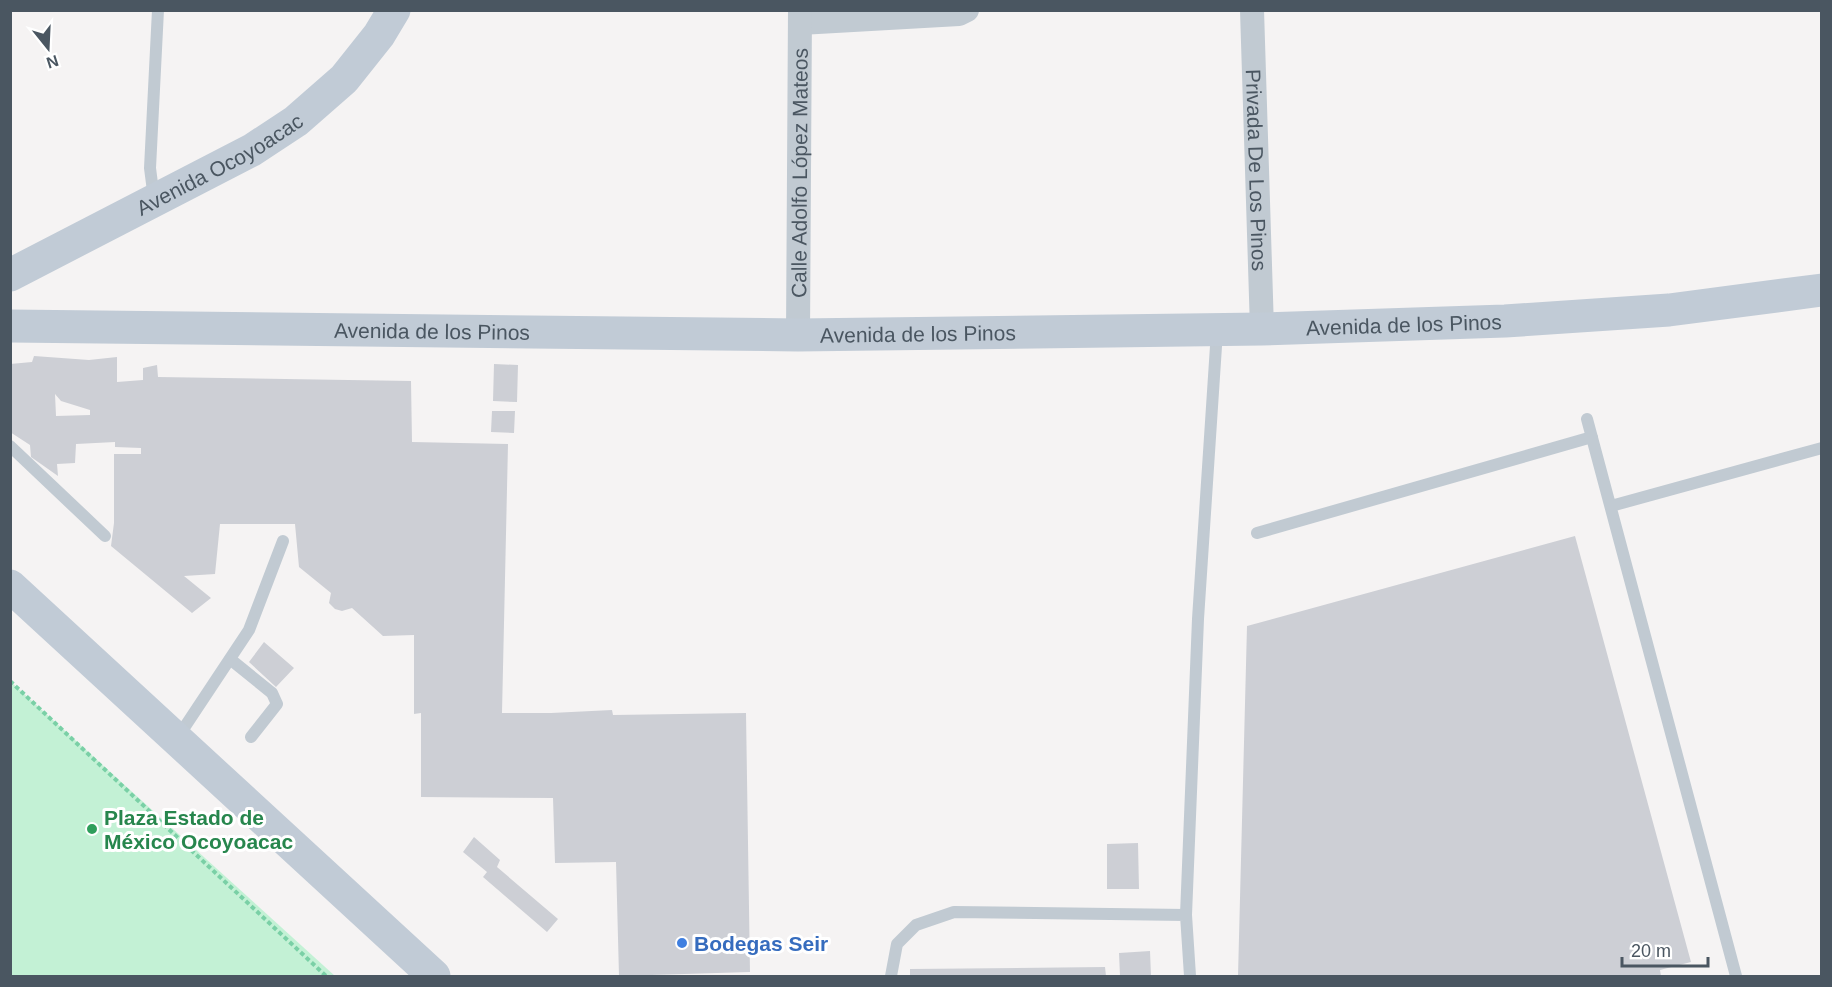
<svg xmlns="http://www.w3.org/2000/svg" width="1832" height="987" font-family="Helvetica,sans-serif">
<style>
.green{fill:#c3f1d5}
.building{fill:#cdcfd5;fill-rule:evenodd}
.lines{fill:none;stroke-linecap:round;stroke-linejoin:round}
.path{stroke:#7ad0a6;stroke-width:4;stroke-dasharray:4.5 3;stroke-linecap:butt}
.lane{stroke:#c1cad2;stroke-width:12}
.street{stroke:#c1cad2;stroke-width:24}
.secondary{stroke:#c1cbd6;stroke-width:33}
.leisure-dot{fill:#2e9e5b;stroke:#fff;stroke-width:2}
.shop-dot{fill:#3f7fe0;stroke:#fff;stroke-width:2}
.labels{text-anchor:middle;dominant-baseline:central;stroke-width:6;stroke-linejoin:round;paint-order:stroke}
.street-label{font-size:21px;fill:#4a5661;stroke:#fff}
.leisure-label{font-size:21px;font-weight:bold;fill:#27864d;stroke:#fff;text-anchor:start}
.shop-label{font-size:21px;font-weight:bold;fill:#366cbe;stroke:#fff;text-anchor:start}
</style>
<rect width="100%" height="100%" fill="#f5f3f3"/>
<path class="green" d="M10,682H11L335,976H11Z"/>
<path class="building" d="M34,356L89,360L117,357V382L143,380V368L157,365L158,377L411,381L412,442L508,444L502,713H551L612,710L613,715L746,713L750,972L619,976L616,862L555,863L553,798L421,797V713L414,714V635L383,636L352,608L342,611L335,609L329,603L331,593L299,567L295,524H220L215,574L184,576L211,598L192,613L111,546L114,523V454H141V448L115,447V442L76,444L75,463L57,464L58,476L31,457L30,445L10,432V364L32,362ZM55,394L61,401L90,410V415L56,416Z
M494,364L518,365L517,402L493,401Z
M492,411H515L514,433L491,432Z
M1575,536L1691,962L1660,970L1661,976H1238L1247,626Z
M264,642L294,668L276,687L249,662Z
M474,837L500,860L497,867L558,919L547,932L483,877L487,872L463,852Z
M1138,843L1139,889H1107V844Z
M1150,951L1151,976H1120L1119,953Z
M1105,967L1106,976H910V969Z"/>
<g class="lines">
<path class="path" d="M10,681L326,976"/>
<path class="lane" d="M154,199L150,168L158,10
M1587,419L1736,976
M10,446L105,536
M1611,506L1822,448
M1257,533L1592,437
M230,659L272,693L277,704L251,737
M178,737L249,630L283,541
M891,976L897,944L916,925L954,912L1186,915
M1190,976L1186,915L1198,619L1217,331"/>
<g class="street">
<path id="s1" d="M1252,10L1262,329"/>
<path d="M800,23L959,14L967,10"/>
<path id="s2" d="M798,335L800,10"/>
</g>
<g class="secondary">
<path id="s3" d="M10,275L252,150L296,121L344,79L379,35L394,10"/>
<path id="s4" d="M10,326L798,335L1262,329L1505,321L1669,310L1822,290"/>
<path d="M10,586L434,976"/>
</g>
</g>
<circle class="leisure-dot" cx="92" cy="829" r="6"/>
<circle class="shop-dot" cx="682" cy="943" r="6"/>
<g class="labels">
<g class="street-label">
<text stroke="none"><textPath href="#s3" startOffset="237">Avenida Ocoyoacac</textPath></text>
<text stroke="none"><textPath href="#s1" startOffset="160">Privada De Los Pinos</textPath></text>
<text stroke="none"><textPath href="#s2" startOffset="162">Calle Adolfo López Mateos</textPath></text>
<text stroke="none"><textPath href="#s4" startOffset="1394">Avenida de los Pinos</textPath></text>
<text stroke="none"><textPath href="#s4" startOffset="422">Avenida de los Pinos</textPath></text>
<text stroke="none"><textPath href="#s4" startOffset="908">Avenida de los Pinos</textPath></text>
</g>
<g class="leisure-label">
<text x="104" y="817">Plaza Estado de<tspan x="104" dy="24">México Ocoyoacac</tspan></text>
</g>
<g class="shop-label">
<text x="694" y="943">Bodegas Seir</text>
</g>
</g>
<rect width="1832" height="987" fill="none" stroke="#4a5661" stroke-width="24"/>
<g transform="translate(48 48) rotate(162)" stroke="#ffffff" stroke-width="4.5" paint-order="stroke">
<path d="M0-4.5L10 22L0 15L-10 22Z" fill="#4a5661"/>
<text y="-9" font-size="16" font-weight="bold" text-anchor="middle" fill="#4a5661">N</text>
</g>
<path d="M1622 957v9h86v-9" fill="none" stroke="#4a5661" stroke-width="3"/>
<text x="1631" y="957" font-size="18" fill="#4a5661" stroke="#ffffff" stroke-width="4.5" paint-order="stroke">20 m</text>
</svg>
